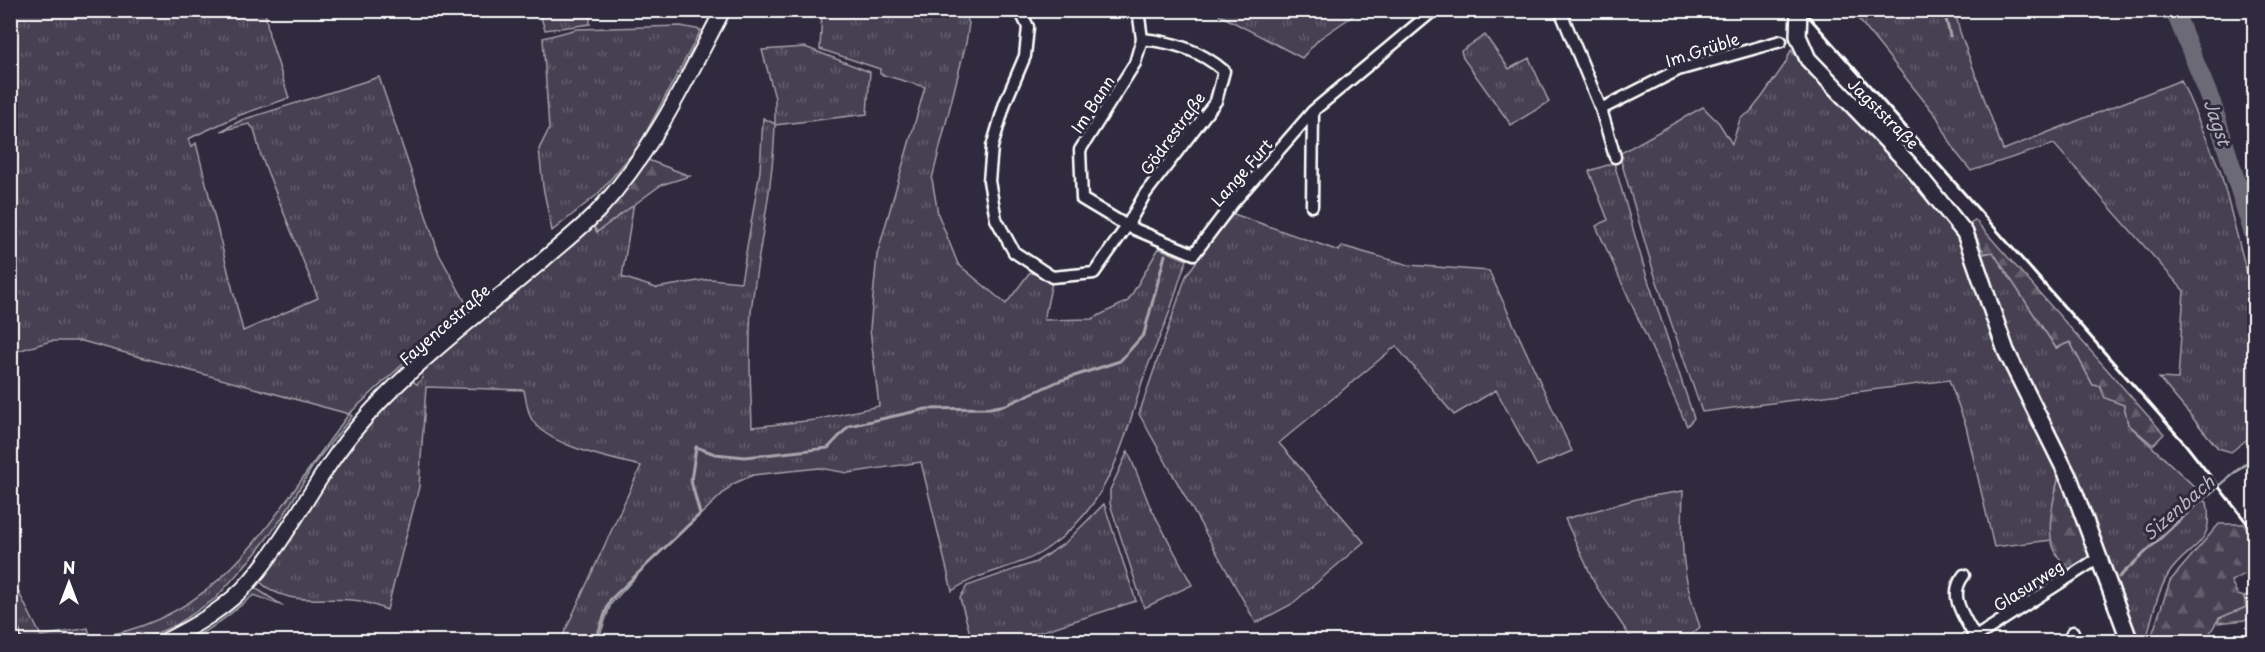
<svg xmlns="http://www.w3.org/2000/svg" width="2265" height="652" font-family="'Playpen Sans',sans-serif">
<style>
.grass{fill:url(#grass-tufts);stroke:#a2a0a8;stroke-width:1.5}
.forest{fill:url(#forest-firs);stroke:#a2a0a8;stroke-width:1.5}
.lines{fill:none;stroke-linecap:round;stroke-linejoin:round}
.stream{stroke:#a7a6ad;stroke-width:3}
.river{stroke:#6d6a77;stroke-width:18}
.minor-casing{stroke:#fff;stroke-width:15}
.tertiary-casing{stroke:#fff;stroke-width:18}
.secondary-casing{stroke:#fff;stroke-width:20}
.minor{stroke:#2f2a3d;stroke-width:10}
.tertiary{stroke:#2f2a3d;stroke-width:14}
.secondary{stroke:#2f2a3d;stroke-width:15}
.rail{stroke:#fff;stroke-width:3}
.labels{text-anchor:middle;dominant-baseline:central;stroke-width:6;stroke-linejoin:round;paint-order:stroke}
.street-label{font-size:16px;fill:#fff;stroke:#2f2a3d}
.water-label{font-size:18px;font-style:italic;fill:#b6b4bb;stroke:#2f2a3d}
</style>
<defs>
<pattern id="grass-tufts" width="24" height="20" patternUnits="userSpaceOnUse" patternTransform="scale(1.5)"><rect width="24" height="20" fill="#464152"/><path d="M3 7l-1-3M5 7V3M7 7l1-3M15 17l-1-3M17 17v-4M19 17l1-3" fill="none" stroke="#625e6c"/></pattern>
<pattern id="forest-firs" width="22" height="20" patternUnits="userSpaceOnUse" patternTransform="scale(1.5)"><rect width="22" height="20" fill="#464152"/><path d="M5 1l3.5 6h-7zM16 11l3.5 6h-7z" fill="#625e6c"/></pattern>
</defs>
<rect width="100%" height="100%" fill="#2f2a3d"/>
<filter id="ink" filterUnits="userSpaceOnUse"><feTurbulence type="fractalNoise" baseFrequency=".0167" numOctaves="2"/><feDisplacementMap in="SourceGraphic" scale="12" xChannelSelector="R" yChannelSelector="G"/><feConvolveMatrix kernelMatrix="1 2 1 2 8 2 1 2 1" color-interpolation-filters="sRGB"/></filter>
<g filter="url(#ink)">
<path class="grass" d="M11,11H265L269,35L289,98L240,115L188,139L191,147L196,143L243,331L318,298L261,156L254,129L249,124L221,131L242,120L379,77L439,254L467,305L349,414L352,416L314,464L282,518L255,554L216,598L176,625L138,641H20L11,612L10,583L19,593L41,636L88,628L91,638C226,621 274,511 349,414L82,341H51L11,353Z
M539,11H590V24L545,30Z
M822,11H963L969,23L966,43L932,179L938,214L958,264L1006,304L1030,272L1052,282L1044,320L1092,319L1128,301L1159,248L1187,260C1179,278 1175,298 1168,316C1159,341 1147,364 1140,389C1121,452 1106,508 1048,548C1019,569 981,570 952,591L921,462L848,473L819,468L753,475L733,484L643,569L611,604L598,641H533L535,636L561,640L641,466C613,459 545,446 531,418C527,410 526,399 524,390L426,387L419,487L387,610C379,607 369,603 360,601C324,595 287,609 258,580L326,474L364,426L410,380L417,384L423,378L421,370L592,223L597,232L634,202L622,277L656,288L710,279L741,282L760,171L763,118L775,124V98L762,50L805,47L870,72L867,114L775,125C773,189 758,250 751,312C748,351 751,389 752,427L815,420L879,406L870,329L877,255L925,87L880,74V69L820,49Z
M1212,11H1360L1319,39L1302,58Z
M1852,11H1955L1960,32L2003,150L2181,80L2220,170L2254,300V434L2231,452L2218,448L2159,378L2178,379L2184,291L2054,144L1971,171L1955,151L1937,117Z
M681,26L701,30L638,147L598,194L552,231L543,187L539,149L549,129L543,38L577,29Z
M1485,35L1509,69L1529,58L1549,102L1511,125L1463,58L1461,51Z
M1791,50L1930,197L1958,238L1977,281L1996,345L2010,378L2048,447L2059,476L2052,510V540L1994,547L1966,426L1949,380L1702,412L1654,273L1619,154L1703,107L1719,123L1732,144L1740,119L1750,112L1762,97L1785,64Z
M1614,163L1646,274L1694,418L1687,426L1596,226L1608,220L1589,171Z
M2254,172V221L2244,185Z
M1231,213L1339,251L1342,246L1409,265L1489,271L1572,451L1537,466L1496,390L1454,415L1396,346L1279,443L1364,542L1292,604L1256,623L1139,414L1186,276Z
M1993,252L2056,348L2070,342L2093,385L2100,386L2106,398L2124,405L2128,424L2201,493L2203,501L2207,502C2215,549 2188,543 2168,575C2156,595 2152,619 2146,641H2134L2009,342L1979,255Z
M1128,451L1149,504L1192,585L1144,608L1110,504V490Z
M1683,491C1681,546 1681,574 1700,627L1684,641H1633L1596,586L1565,519L1640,498Z
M1104,504L1136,601L1012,641H972L960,598L967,586L1036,562L1065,543Z
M249,589H257L283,606L254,595C230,613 203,641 172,642Z
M2254,591V619L2218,623L2219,618L2246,607L2244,597Z"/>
<path class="forest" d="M648,160L690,176L661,185L597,232L592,223L622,194Z
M1975,220L2164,434L2153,445L2128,424L2124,405L2105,398L2100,386L2093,385L2070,342L2056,348L1993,252L1984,253L1970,223Z
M2064,475L2093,558L2072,571C2067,566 2059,560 2056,553C2044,532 2054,498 2059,476Z
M2219,524H2244L2254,541V578L2251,571L2231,581L2238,595L2244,597L2246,607L2219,618L2205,641H2150L2170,581Z"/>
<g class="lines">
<path class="stream" d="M1944,10L1950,36
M2119,577L2199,502L2254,457
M595,642L610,600L700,514L691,481L696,447L715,454L745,457L828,448L849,426L926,409L990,408L1006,405L1059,381L1120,361L1144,334L1165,255"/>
<path class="river" d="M2174,10L2212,103L2254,237"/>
<g class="minor-casing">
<path id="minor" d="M1020,10L1028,27L1025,56L1005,103L992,147L989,181L996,219L1014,252L1052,277L1094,273L1127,226L1145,194L1216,101L1224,71C1200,50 1173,42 1142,39
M1138,10L1142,39L1135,63L1080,150L1082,199L1127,226L1194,254L1232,204L1313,111L1434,10
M1560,10L1601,109L1615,157
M1601,109L1678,70L1781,41
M1312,206L1313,111
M1964,575C1947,596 1964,616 1975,637
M10,619L15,642
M1968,642L2097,559
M2068,642L2073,632"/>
</g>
<g class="tertiary-casing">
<path id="tertiary" d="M163,642C195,626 228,607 251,580C293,531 318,472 360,424C409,366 483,311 542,261C561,244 582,228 599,210C653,151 686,80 723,10"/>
</g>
<g class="secondary-casing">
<path id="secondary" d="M1799,10L1798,36L1808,59L1910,165L1965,233L2006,351L2070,480L2130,642"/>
</g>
<use href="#minor" class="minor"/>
<use href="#tertiary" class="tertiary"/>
<use href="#secondary" class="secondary"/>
<path class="rail" d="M1803,10L2186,445L2254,532"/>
</g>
</g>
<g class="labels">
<g class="street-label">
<text transform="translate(1702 49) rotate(-18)">Im Grüble</text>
<text transform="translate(1092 104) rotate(-57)">Im Bann</text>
<text transform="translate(1884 113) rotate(45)">Jagststraße</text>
<text transform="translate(1172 133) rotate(-54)">Gödrestraße</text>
<text transform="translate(1241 172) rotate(-49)">Lange Furt</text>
<text transform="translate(444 324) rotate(-41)">Fayencestraße</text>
<text transform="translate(2028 585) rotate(-33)">Glasurweg</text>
</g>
<g class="water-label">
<text transform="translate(2218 122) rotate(71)">Jagst</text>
<text transform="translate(2178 507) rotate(-41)">Sizenbach</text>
</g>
</g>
<rect width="2265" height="652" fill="none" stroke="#2f2a3d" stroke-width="36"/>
<rect x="18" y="18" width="2229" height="616" fill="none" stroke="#fff" stroke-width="2" filter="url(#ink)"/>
<g transform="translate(69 583)" stroke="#2f2a3d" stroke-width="4.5" paint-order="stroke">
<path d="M0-4.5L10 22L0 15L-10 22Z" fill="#ffffff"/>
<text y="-9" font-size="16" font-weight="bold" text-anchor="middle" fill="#ffffff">N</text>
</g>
</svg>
